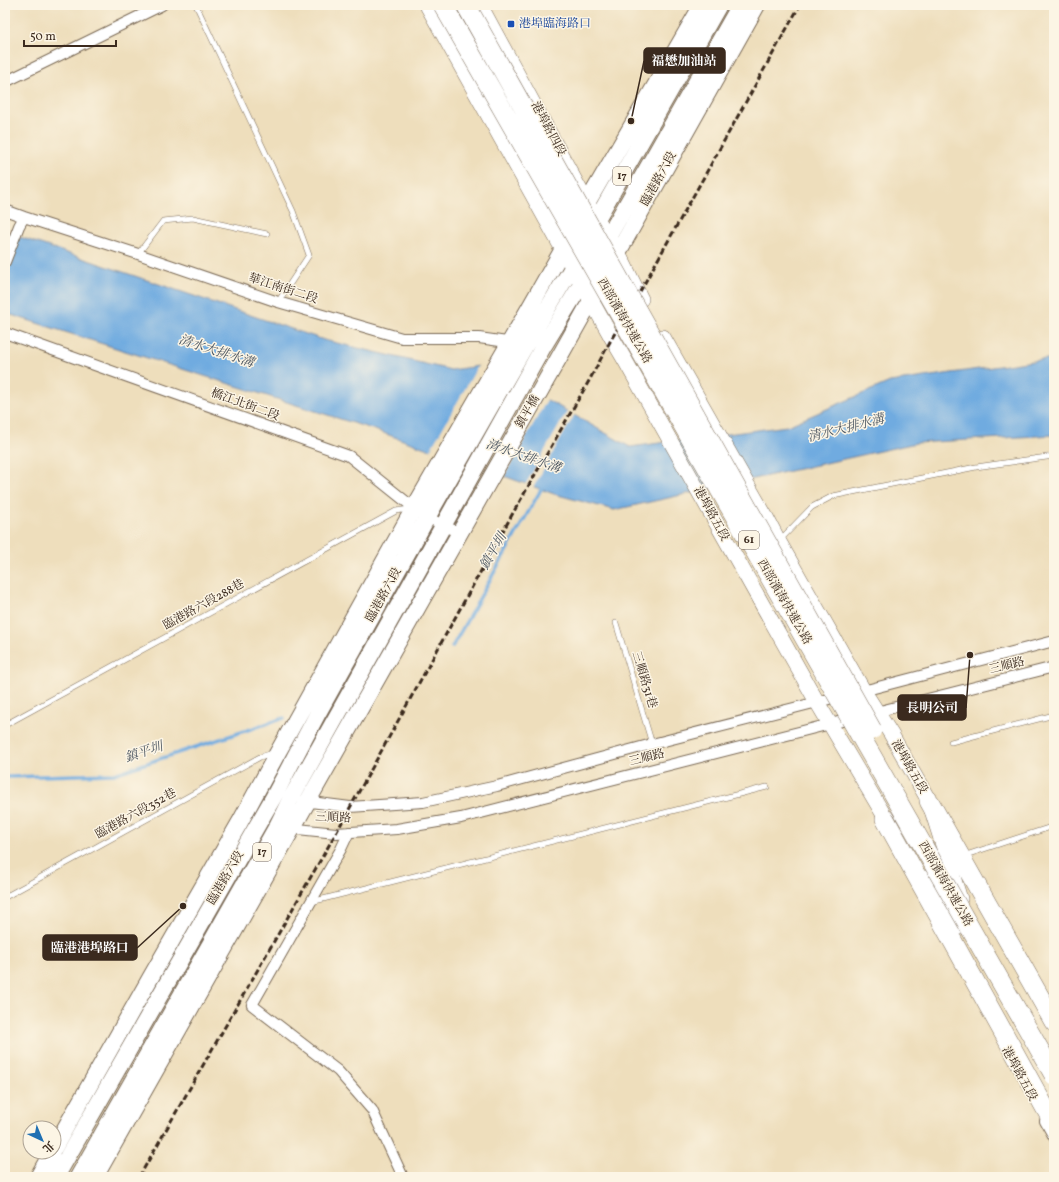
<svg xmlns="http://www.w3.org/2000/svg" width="1059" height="1182" font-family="Vollkorn,'Noto Serif TC',serif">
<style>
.water{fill:#6fabe0;stroke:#556a7f}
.pier{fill:#eedebc}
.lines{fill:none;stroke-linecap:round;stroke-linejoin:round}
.stream{stroke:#6fabe0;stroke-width:3.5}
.lane-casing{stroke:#7a6955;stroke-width:6}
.street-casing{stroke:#7a6955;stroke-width:12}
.secondary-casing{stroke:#7a6955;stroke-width:16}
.primary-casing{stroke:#7a6955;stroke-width:18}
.highway-casing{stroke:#7a6955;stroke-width:20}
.lane{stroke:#fff;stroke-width:5}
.street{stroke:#fff;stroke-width:10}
.secondary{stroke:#fff;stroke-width:15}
.primary{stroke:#fff;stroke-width:16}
.highway{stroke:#fff;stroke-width:19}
.rail{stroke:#3b2a1e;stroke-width:3;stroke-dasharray:6 3;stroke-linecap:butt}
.highway-bridge-casing{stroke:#7a6955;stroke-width:20;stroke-linecap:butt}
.highway-bridge{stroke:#fff;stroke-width:19}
.transit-dot{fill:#1a4fb4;stroke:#fcf5e5;stroke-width:1.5}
.labels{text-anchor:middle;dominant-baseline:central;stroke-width:3;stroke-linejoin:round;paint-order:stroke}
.shield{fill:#fcf5e5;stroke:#75675a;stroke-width:1}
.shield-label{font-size:11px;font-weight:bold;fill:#3b2a1e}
.transit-label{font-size:12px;fill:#164399;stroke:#fcf5e5;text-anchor:start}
.street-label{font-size:12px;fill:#3b2a1e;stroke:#fcf5e5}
.water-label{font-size:13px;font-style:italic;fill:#4d5762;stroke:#fcf5e5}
.leader{fill:none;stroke:#3b2a1e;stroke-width:1.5}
.callout-dot{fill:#3b2a1e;stroke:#fcf5e5;stroke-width:1.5}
.callout{fill:#3b2a1e;stroke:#3b2a1e;stroke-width:1.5}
.callout-label{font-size:13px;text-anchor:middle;font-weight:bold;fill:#fff}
</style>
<rect width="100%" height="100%" fill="#fcf5e5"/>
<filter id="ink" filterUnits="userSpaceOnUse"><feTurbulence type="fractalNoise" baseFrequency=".025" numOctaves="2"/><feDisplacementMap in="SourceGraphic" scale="8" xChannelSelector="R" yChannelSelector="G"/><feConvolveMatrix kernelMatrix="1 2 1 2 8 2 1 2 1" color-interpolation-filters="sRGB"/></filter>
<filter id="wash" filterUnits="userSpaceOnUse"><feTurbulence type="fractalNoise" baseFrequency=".012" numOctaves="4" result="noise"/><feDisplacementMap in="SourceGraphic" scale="16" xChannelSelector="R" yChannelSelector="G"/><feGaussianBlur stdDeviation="0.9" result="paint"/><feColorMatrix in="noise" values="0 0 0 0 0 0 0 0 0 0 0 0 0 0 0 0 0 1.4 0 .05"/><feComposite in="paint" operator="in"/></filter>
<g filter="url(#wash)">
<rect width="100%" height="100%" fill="#eedebc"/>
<path class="water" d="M5,232L324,340L451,370L486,365L630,447L787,426L890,382L1054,358V435L916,443L614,510L554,494L372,429L5,313Z"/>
<path class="pier" d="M487,363L548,398L503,478L429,452L479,364Z
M568,410L575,414L533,488L525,485Z"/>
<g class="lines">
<path class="stream" d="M452,647L543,486
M5,777L114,774L284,718"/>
</g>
</g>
<g filter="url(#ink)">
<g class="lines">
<g class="lane-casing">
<path id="lane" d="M196,5L293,211L309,255L278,302
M138,254L163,221L193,218L267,234
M781,539L812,507L833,496L976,467L1054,456
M616,623L652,744
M5,725L396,511L409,509
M951,742L1054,715
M969,854L1054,826
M5,897L260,757L273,753
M311,902L767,787"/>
</g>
<g class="street-casing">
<path id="street" d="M5,82L162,5
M5,210L24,217L138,254L278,302L402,338H479L514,343
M5,262L19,226L24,217
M5,333L349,456L414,508L443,526L459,532
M859,692L1054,641
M872,713L1054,667
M303,801L350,807L423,802L497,786L652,744L841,696
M288,828L336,833L397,829L461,818L854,718
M349,832L341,849L252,1005L338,1071L372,1110L403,1177
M1045,1121L1054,1137"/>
</g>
<g class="secondary-casing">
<path id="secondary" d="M427,5L612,338L626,362L817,702L891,827
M480,5L587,203L618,252L641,299
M663,337L767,519L779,542L863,690L891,734L929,801L960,899
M926,878L961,927"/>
</g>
<g class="primary-casing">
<path id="primary" d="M54,1148L152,975L240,822L278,752L414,508L510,342L563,249L587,203L702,5
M38,1177L52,1152
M56,1177L273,798L318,713L428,516L525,346L573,266L597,219L719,5
M78,1177L277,826L290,800L543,347L582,283L740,5
M95,1177L561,354L757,5"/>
</g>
<g class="highway-casing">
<path id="highway" d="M929,801L1054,1022
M885,819L1054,1124"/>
</g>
<use href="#lane" class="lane"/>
<use href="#street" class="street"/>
<use href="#secondary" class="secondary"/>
<use href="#primary" class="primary"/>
<use href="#highway" class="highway"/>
<path class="rail" d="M139,1177L336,833L513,513L590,379L612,338L638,295L800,5"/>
<g class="highway-bridge-casing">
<path id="highway-bridge" d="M443,5L1054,1075
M466,5L872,730"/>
</g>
<use href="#highway-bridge" class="highway-bridge"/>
</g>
</g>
<rect class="transit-dot" x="507" y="20" width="8" height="8" rx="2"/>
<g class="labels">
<g class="shield">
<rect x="613" y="167" width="18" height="18" rx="3"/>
<rect x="739" y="531" width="20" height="18" rx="3"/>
<rect x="253" y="843" width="18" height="18" rx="3"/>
</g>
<g class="shield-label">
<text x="622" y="176">17</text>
<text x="749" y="540">61</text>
<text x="262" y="852">17</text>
</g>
<g class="transit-label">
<text x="519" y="24">港埠臨海路口</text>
</g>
<g class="street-label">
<text transform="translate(548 129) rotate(62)">港埠路四段</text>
<text transform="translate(659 179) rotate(-61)">臨港路六段</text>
<text transform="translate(283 289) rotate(18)">華江南街二段</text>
<text transform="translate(624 321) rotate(60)">西部濱海快速公路</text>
<text transform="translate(245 405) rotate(20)">橋江北街二段</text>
<text transform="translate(528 412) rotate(-60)">鎮平橋</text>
<text transform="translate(711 514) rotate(61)">港埠路五段</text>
<text transform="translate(384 595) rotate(-61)">臨港路六段</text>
<text transform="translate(784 602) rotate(60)">西部濱海快速公路</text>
<text transform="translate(204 605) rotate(-29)">臨港路六段288巷</text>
<text transform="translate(1007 666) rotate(-14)">三順路</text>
<text transform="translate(644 680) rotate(73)">三順路31巷</text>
<text transform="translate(647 758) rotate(-14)">三順路</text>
<text transform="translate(909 767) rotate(60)">港埠路五段</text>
<text transform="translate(136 814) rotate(-29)">臨港路六段352巷</text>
<text transform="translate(333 818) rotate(2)">三順路</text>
<text transform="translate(226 878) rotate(-60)">臨港路六段</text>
<text transform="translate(945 884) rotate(60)">西部濱海快速公路</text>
<text transform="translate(1019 1074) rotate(61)">港埠路五段</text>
</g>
<g class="water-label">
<text transform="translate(216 352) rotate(18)">清水大排水溝</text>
<text transform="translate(846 429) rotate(-14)">清水大排水溝</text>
<text transform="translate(523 457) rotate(19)">清水大排水溝</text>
<text transform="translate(494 552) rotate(-60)">鎮平圳</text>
<text transform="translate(144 753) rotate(-18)">鎮平圳</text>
</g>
</g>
<path class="leader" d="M631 121L644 61M970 655L966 708M183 906L137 948"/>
<g class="callout-dot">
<circle cx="631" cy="121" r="4"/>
<circle cx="970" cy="655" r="4"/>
<circle cx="183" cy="906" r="4"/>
</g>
<g class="callout">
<rect x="644" y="48" width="81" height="25" rx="4"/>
<rect x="898" y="695" width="68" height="25" rx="4"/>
<rect x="43" y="935" width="94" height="25" rx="4"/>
</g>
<g class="callout-label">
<text x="684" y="65">福懋加油站</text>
<text x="932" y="712">長明公司</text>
<text x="90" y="952">臨港港埠路口</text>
</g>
<rect width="1059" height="1182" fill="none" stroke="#fcf5e5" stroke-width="20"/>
<g transform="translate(42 1140) rotate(136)"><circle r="19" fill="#fcf5e5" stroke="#afa495"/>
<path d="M0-3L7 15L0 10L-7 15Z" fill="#1f6fb2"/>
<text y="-6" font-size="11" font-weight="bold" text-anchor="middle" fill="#3b2a1e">北</text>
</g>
<path d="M24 40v6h92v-6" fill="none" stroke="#3b2a1e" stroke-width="2"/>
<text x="30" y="40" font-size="12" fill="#3b2a1e" stroke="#fcf5e5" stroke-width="3" paint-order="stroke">50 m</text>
</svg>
